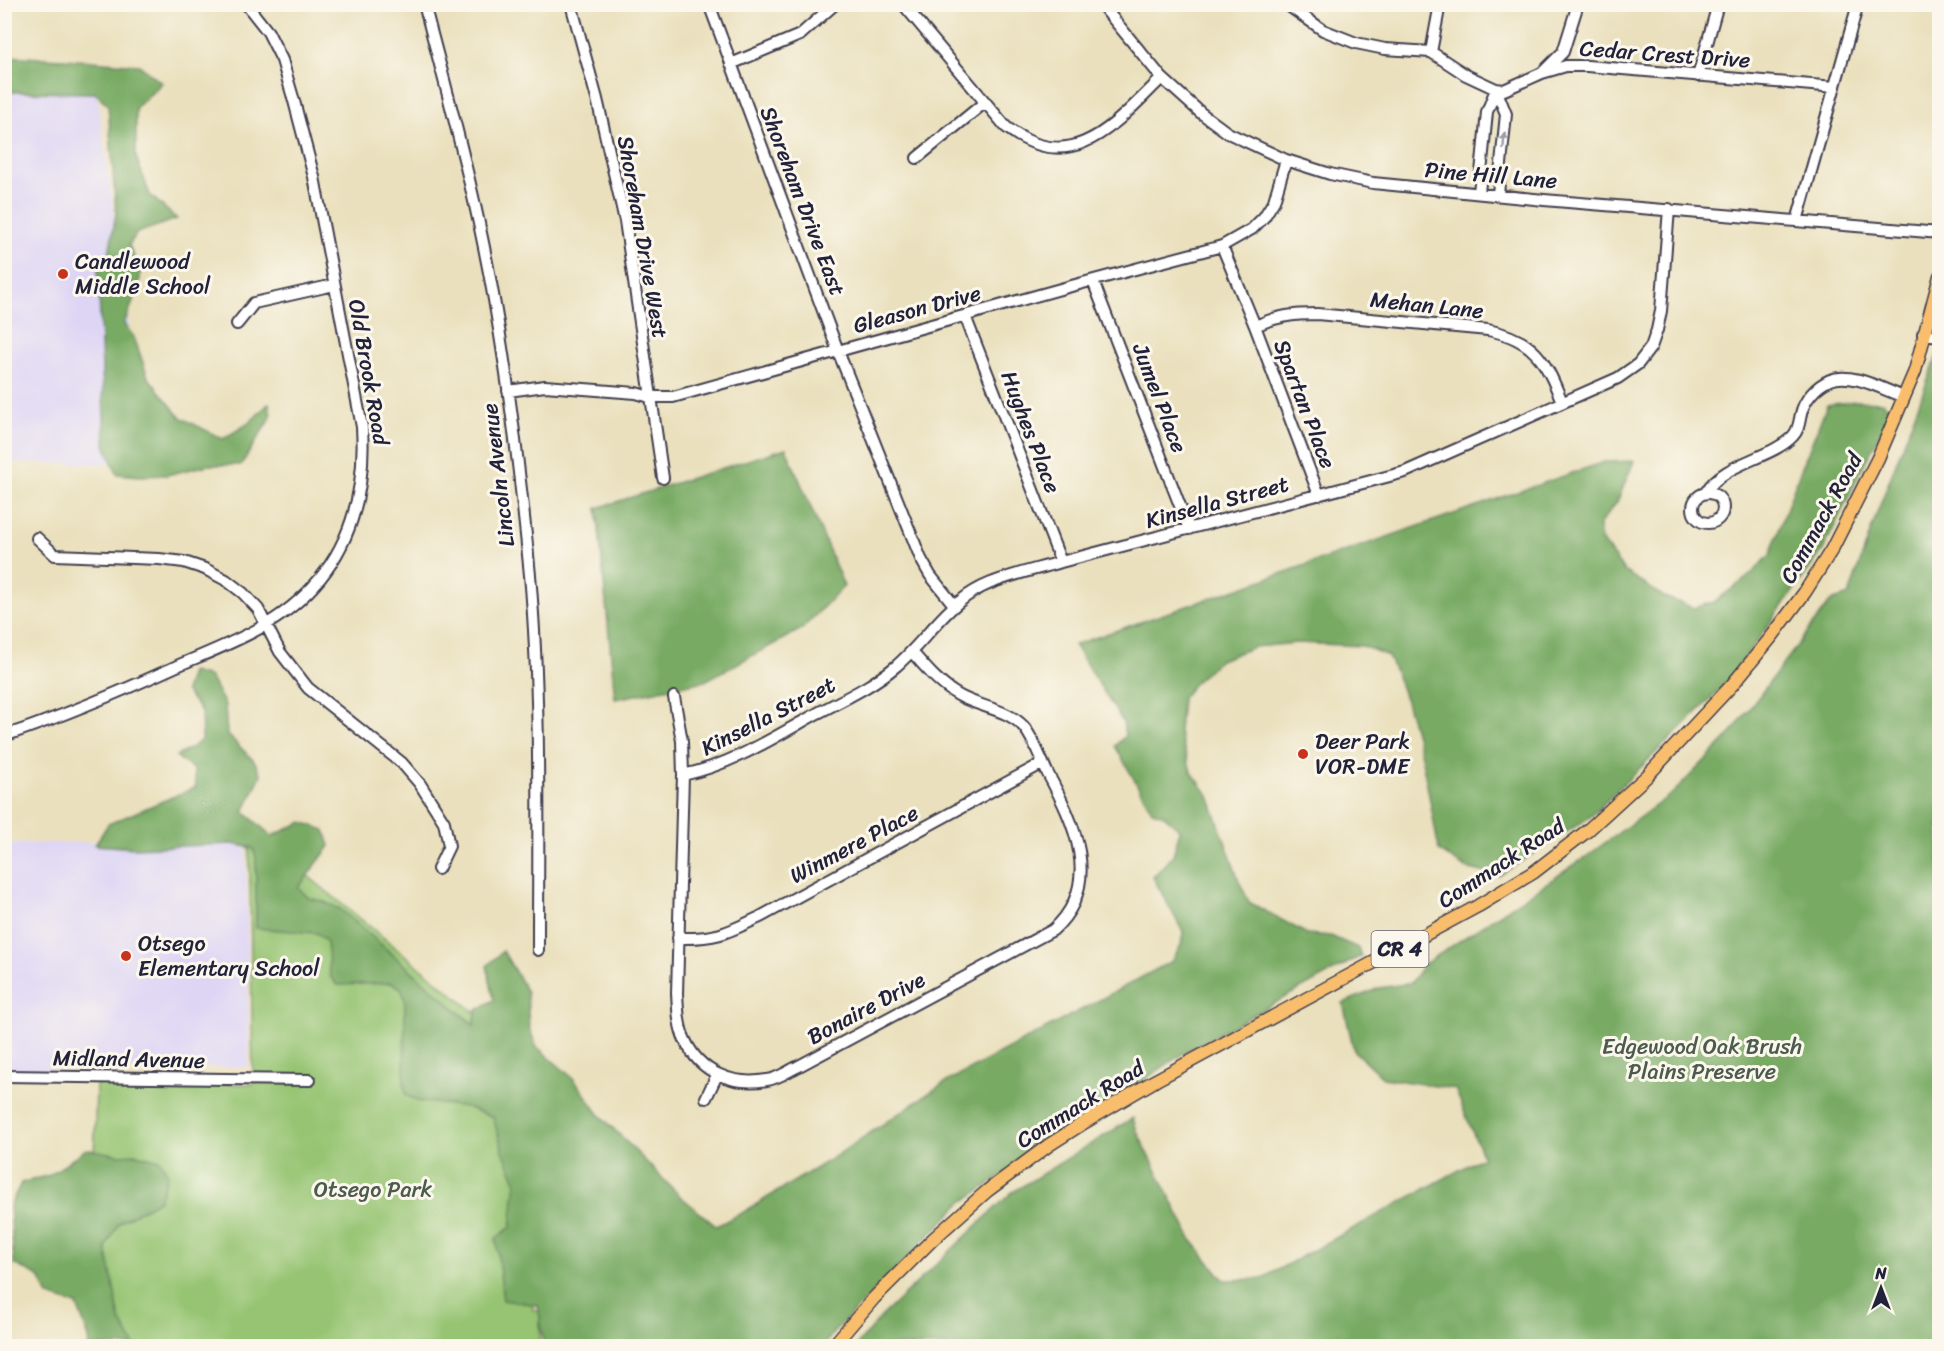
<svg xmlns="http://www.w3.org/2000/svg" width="1944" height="1351" font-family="Sriracha,sans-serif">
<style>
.built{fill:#ded5f5}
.green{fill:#96c472;stroke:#5c7356;stroke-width:1.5}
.forest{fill:#78aa64;stroke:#4d6650;stroke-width:1.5}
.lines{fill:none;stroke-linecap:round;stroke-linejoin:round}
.minor-casing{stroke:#403e4e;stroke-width:14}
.major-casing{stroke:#403e4e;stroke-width:15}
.minor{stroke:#fff;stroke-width:10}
.major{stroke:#f9be6d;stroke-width:12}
.oneway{fill:#9c9ca7}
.poi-dot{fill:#c8321e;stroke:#fbf7ec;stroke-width:2}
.labels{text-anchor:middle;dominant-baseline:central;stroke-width:6;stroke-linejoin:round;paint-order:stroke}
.shield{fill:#fbf7ec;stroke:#636270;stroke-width:1.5}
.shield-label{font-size:21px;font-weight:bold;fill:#22223b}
.street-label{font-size:22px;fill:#22223b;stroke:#fbf7ec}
.poi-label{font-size:22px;fill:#22223b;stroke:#fbf7ec;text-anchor:start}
.park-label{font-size:22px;fill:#4b5b4e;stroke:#fbf7ec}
</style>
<rect width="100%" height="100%" fill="#fbf7ec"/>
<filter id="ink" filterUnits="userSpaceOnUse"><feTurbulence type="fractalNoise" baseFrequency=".0167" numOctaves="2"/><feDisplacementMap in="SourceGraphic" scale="12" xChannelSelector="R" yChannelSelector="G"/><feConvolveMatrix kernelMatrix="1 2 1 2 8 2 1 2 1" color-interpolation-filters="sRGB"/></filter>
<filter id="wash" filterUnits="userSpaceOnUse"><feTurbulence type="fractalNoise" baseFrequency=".008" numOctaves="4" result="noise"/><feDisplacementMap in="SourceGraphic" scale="24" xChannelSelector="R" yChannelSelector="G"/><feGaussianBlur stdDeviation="1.35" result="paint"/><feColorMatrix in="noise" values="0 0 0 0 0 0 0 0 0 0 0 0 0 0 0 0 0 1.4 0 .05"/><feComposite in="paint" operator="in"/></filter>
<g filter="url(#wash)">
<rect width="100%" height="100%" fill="#eae0bd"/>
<path class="built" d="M5,84L96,85L148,464L5,463Z
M246,839L249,1067L5,1069L4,844Z"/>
<path class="green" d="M249,828L530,1057L533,1310L540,1311V1346H130L91,1289L96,1083L253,1084Z"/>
<path class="forest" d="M5,56L79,60L139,65L162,83L136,108V157L150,195L177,219L137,233L129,245L141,272L138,289L124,324L134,337L148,377L180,417L223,439L249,423L269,403L271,417L241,465H208L167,475L141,476L117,474L105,445L98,268L109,253L116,213L108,105L95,93L5,92Z
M1938,353H1939V1346H856L882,1316L1011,1193L1133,1118L1137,1131L1192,1241L1224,1280L1261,1279L1483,1157L1455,1089L1383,1078L1354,1051L1343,1003L1379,988L1411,983L1423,965L1583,859L1674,792L1728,737L1831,601L1849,595L1877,513Z
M1856,401L1883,402L1892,411L1862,469L1823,550L1724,686L1590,817L1499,876L1466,868L1439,851C1427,784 1417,717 1388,656L1363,646L1297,643L1254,647L1220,660L1197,680L1182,698L1179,732L1191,771L1209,796L1239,881L1249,902L1307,934L1331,936L1358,948L1361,956L1187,1051L961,1203L834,1332L824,1346H544L538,1305L503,1300L496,1238L511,1227L516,1181L503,1151L493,1117L466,1107L417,1101L406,1095L404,1084L405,1000L401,988L392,983L337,985L330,976L327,942L317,933L256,928V857L253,848L232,844L135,848L95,845L108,824L196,787L194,770L176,756L193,747L202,739L201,711L185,691L191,672L210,677L225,705L227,734L255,762L261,775L244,812L272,836L302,822L325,830L330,846L298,888L309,898L322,901L340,909L474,1025L477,1010L494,1000L487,966L503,951L527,992L529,1027L536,1046L574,1079L599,1114L679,1195L716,1226L742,1213L831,1159L941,1085L1172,961L1181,945L1183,932L1153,877L1173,855L1180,830L1164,815L1152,811L1115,746L1125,736L1123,722L1074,645L1604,462L1634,461L1617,502L1599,525L1601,540L1624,571L1664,597L1694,608L1714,602L1749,576L1770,555L1796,482L1827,405Z
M786,448L844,586L802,629L705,681L615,699L597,508Z
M86,1149L120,1155L136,1154L160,1160L168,1174L159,1200L119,1223L106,1247L120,1320L135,1346H88L89,1338L77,1305L48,1296L39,1277L14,1264L10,1206L21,1183L50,1175Z"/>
</g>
<g filter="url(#ink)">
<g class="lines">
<g class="minor-casing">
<path id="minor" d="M424,4C444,80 465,156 481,233C505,345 519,461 530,575C541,699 538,825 538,950
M571,4L597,99L625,221L663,478
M709,4L838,351L921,559L930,575L954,605
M903,4L1006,127C1073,179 1116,122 1162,78
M1101,4L1162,78L1201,113L1228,133L1286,160L1330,174L1373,183L1544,200L1940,233
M1286,4L1323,30L1356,43L1385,49L1431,52L1466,75L1496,89L1504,90L1542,73L1566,66H1587L1835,87
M1431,52L1440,4
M731,64L800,35L835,4
M1543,72L1563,52L1578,4
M1698,76L1718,4
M1496,89L1506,114L1498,194
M917,158L984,103
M1479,193L1487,112L1496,89
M1797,221L1858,4
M1222,246L1255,326L1319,495
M1093,281L1189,529
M965,316L1061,562
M237,324L254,303L334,285
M1255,326C1277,316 1293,314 1317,314L1488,330C1534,339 1546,361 1562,402
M1923,334L1940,336
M508,391L545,386L636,393L650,397H673L1064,288L1222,246L1252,229L1264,217L1274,201L1286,160
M1706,492C1724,462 1771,459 1793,436C1799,430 1799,422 1801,414C1804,400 1816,386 1830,380C1851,371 1884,390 1904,397
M1693 508a15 15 0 1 1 30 0a15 15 0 1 1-30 0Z
M37,538L55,555L159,559L184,562L205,569L226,580L243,593L258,609L280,652L308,688L402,763L420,784L444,822L449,846L438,869
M674,697L682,741L683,775L677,993C678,1008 678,1026 685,1040C700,1073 733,1086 767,1080C777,1079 788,1071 797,1067L1053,930C1104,884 1074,822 1047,772C1040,757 1034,740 1024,727C1008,709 978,707 958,695C939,684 926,668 912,652
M4,736C64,716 120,692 177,666C207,653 239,641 267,624C341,579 367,510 362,427L314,177L294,101L282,60L268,32L246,4
M683,775C731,765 773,738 816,714C842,700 871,687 895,667C925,642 945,605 982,587C1006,575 1035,570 1061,562L1405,472L1618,378L1638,364L1651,347L1657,330L1661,311L1669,209
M678,938C716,939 727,933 760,917L1043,763
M4,1076L310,1080
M706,1098L717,1075"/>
</g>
<g class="major-casing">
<path id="major" d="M833,1346L874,1298L932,1240L987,1191L1049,1145L1085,1122L1156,1080L1478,906L1534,872L1587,831L1647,776L1732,685L1773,635L1805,592L1832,549L1878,458L1915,371L1940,276"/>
</g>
<use href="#minor" class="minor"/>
<use href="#major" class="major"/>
</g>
<defs><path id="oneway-solid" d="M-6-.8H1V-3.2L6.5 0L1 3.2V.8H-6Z" transform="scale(1.5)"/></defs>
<use class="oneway" href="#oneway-solid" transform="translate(1504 141) rotate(-85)"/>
</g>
<g class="poi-dot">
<circle cx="63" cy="274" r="6"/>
<circle cx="1303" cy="754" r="6"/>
<circle cx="126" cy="956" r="6"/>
</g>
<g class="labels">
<rect class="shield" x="1371.5" y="931" width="57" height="36" rx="4.5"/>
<g class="shield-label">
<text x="1400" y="949">CR 4</text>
</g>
<g class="street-label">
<text transform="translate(1665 54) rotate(4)">Cedar Crest Drive</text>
<text transform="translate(1491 175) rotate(5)">Pine Hill Lane</text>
<text transform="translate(803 201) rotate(69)">Shoreham Drive East</text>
<text transform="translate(643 237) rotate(80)">Shoreham Drive West</text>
<text transform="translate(1427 305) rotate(6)">Mehan Lane</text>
<text transform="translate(917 309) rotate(-15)">Gleason Drive</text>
<text transform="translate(369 372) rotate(80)">Old Brook Road</text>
<text transform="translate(1160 398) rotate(69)">Jumel Place</text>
<text transform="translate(1305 404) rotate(69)">Spartan Place</text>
<text transform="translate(1031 432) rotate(69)">Hughes Place</text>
<text transform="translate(498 475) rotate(-97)">Lincoln Avenue</text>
<text transform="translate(1217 502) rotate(-15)">Kinsella Street</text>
<text transform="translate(1821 518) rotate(-61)">Commack Road</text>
<text transform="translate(768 716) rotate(-27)">Kinsella Street</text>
<text transform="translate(854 844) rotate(-28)">Winmere Place</text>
<text transform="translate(1501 863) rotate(-33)">Commack Road</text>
<text transform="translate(866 1008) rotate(-28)">Bonaire Drive</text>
<text transform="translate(129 1059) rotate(1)">Midland Avenue</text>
<text transform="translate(1080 1104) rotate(-32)">Commack Road</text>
</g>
<g class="poi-label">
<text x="75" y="261">Candlewood<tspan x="75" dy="25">Middle School</tspan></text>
<text x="1315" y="741">Deer Park<tspan x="1315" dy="25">VOR-DME</tspan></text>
<text x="138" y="943">Otsego<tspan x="138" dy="25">Elementary School</tspan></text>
</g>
<g class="park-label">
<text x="1702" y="1046">Edgewood Oak Brush<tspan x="1702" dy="25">Plains Preserve</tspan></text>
<text x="373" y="1189">Otsego Park</text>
</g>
</g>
<rect width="1944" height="1351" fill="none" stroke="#fbf7ec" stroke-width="24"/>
<g transform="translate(1881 1288)" stroke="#fbf7ec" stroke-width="4.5" paint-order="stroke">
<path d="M0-4.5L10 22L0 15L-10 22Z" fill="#22223b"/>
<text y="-9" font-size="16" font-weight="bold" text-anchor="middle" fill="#22223b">N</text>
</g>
</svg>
